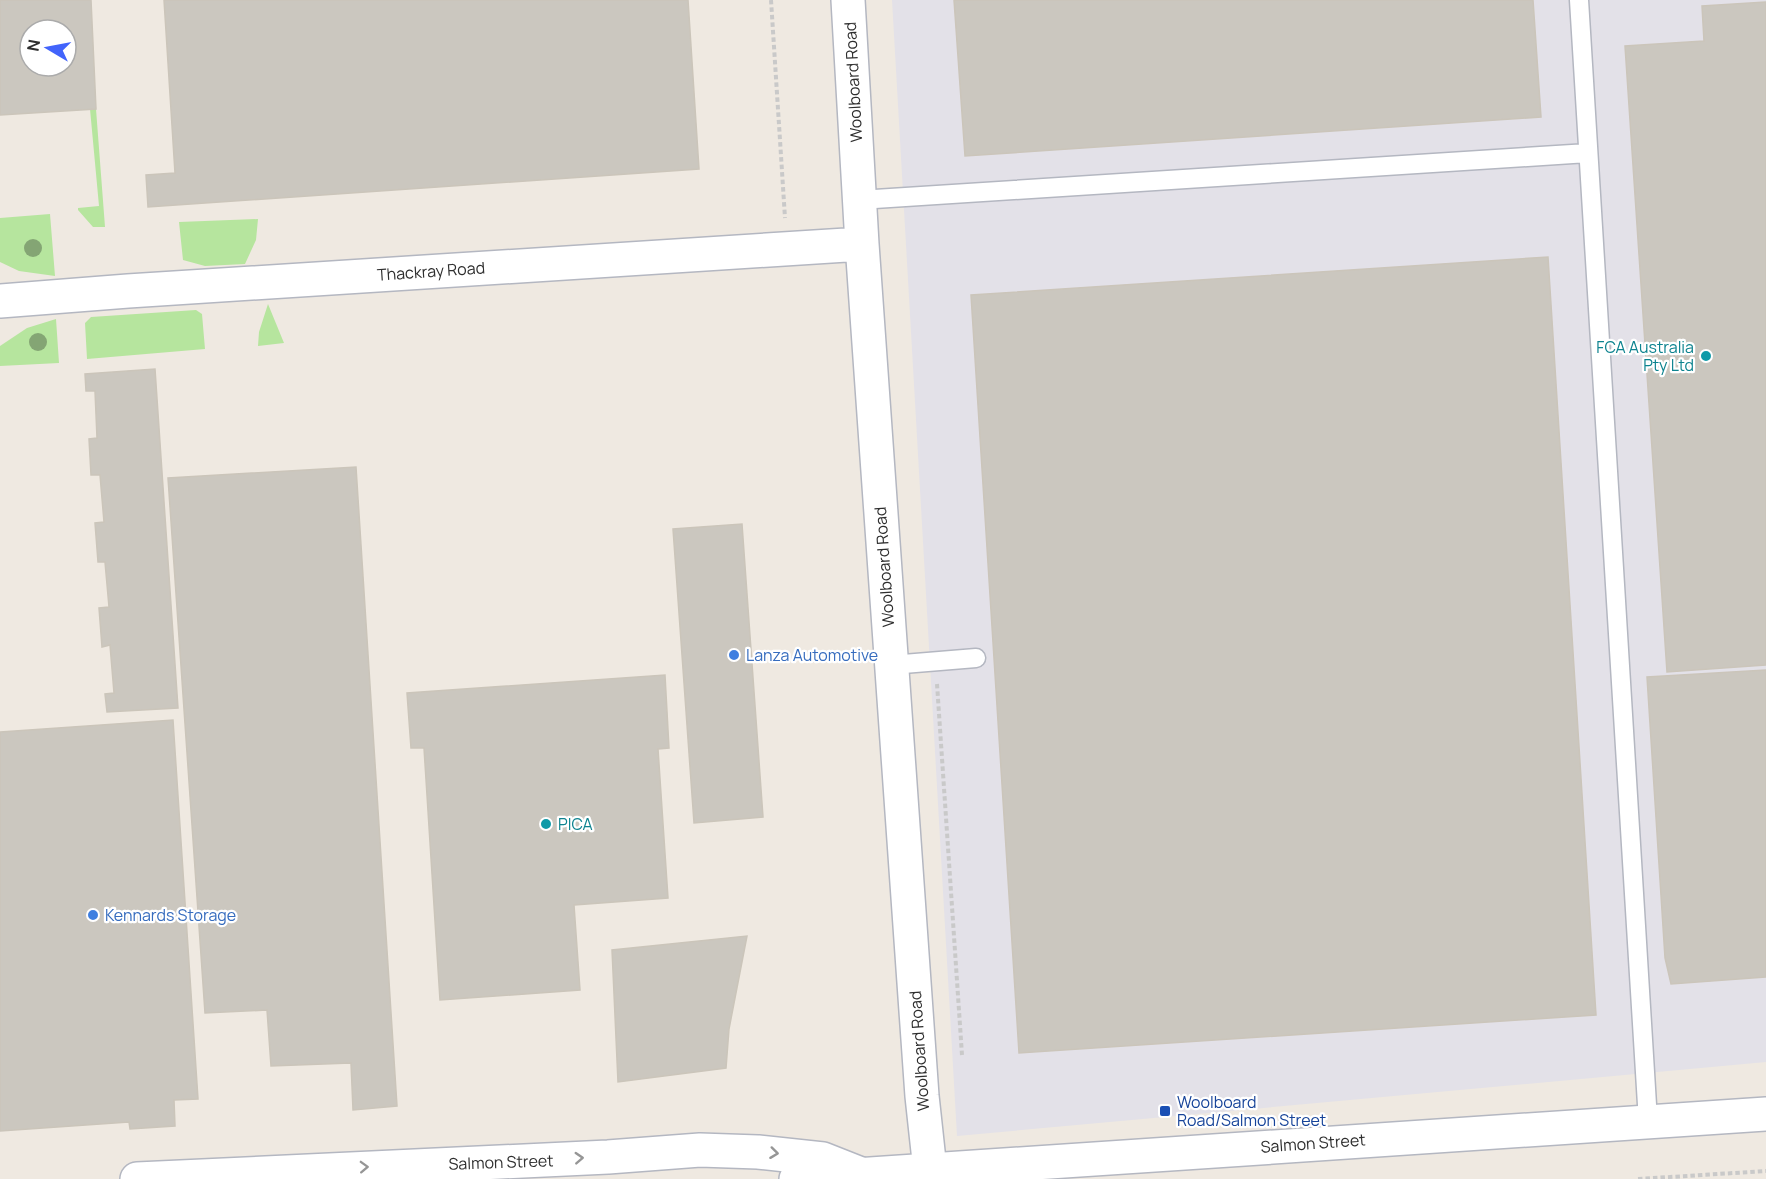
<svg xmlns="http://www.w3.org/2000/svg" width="1766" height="1179" font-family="Manrope,sans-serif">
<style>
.industrial{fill:#e3e1e8}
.green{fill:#b6e59e}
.building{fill:#cbc7bf;stroke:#cbc5ba;stroke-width:1.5;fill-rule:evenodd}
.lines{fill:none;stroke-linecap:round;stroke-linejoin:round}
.service-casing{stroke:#b4b7c1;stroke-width:21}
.minor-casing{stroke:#b4b7c1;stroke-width:36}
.tertiary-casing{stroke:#b4b7c1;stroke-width:36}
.path{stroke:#c9c9c9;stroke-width:4;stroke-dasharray:4.5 3;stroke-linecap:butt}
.service{stroke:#fff;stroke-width:18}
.minor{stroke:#fff;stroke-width:33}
.tertiary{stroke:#fff;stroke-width:33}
.tree{fill:#84a574}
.oneway{stroke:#969696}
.culture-dot{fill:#0f9aa8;stroke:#fff;stroke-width:2}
.shop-dot{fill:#3f7fe0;stroke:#fff;stroke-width:2}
.transit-dot{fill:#1a4fb4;stroke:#fff;stroke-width:2}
.labels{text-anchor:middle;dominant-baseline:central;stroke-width:4.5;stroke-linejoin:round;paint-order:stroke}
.street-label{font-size:16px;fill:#2e2e2e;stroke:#fff}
.culture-label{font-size:16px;fill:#0d838f;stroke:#fff;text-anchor:end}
.shop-label{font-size:16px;fill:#366cbe;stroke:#fff;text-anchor:start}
.transit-label{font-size:16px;fill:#164399;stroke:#fff;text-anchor:start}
</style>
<rect width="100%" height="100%" fill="#efe9e1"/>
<path class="industrial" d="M892,0H1766V1062L957,1136Z"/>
<path class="green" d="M90,109H96L105,227H93L78,210V208L99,206Z
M50,214L55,276L19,271L0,262V218Z
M258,219L256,240L245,264L205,266L183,260L179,222Z
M268,304L284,343L258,346L259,332Z
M196,310L202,314L205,349L87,359L85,323L91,317Z
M56,319L59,363L0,366V346L27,328Z"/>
<path class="building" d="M0,0H91L96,109L0,115ZM30,30H66V66H30Z
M164,0H688L699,169L148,207L146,175L175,173Z
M954,0H1533L1541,117L965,156Z
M1766,2V665L1667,672L1625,46L1704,41L1702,6Z
M1548,257L1596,1015L1019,1053L971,295Z
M155,369L178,708L107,712L105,694L114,693L110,645L102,647L99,608L109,607L105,562H98L95,523L104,522L100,475H91L89,439L97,438L95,391H86L85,374Z
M356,467L397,1106L353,1110L351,1063L271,1066L267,1010L205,1013L168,478Z
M742,524L763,817L694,823L673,529Z
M1766,670V977L1671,984L1665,958L1647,677Z
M665,675L669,748L658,749L668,898L574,905L580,990L440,1000L424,748H411L407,693Z
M173,720L198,1099L174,1100L175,1126L130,1129L129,1122L0,1131V732Z
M747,936L729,1029L726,1068L618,1082L612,950Z"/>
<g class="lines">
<g class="service-casing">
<path id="service" d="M1579,0L1648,1121
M859,200L1588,153
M891,665L976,658"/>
</g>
<g class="minor-casing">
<path id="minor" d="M848,0L862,244L922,1096L931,1179
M0,301L128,291L862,244
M137,1179L608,1157L700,1150L758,1152L823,1159L861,1174L857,1179"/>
</g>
<g class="tertiary-casing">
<path id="tertiary" d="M796,1179L1766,1114"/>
</g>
<path class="path" d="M771,0L785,218
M937,684L962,1055
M1638,1179L1766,1171"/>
<use href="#service" class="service"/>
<use href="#minor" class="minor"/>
<use href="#tertiary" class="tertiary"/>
</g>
<g class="tree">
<circle cx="33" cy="248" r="9"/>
<circle cx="38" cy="342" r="9"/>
</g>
<defs><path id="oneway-chevron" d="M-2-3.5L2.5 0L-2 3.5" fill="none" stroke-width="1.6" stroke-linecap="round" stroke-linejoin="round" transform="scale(1.5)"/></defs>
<g class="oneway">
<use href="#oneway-chevron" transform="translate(774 1153) rotate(7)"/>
<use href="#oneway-chevron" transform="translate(579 1158) rotate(-3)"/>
<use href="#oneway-chevron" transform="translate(364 1167) rotate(-2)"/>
</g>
<g class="culture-dot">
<circle cx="1706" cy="356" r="6"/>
<circle cx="546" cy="824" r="6"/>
</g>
<g class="shop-dot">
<circle cx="734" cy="655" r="6"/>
<circle cx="93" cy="915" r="6"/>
</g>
<rect class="transit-dot" x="1159" y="1105" width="12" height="12" rx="3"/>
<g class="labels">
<g class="street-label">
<text transform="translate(853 82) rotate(-93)">Woolboard Road</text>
<text transform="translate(431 271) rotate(-4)">Thackray Road</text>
<text transform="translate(884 567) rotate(-94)">Woolboard Road</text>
<text transform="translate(919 1051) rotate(-94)">Woolboard Road</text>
<text transform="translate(1313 1143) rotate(-4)">Salmon Street</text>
<text transform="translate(501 1162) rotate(-2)">Salmon Street</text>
</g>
<g class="culture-label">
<text x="1694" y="347">FCA Australia<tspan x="1694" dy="18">Pty Ltd</tspan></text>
<text x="558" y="824" text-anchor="start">PICA</text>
</g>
<g class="shop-label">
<text x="746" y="655">Lanza Automotive</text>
<text x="105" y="915">Kennards Storage</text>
</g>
<g class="transit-label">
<text x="1177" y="1102">Woolboard<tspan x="1177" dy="18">Road/Salmon Street</tspan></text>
</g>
</g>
<g transform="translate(48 48) rotate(280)"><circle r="28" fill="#ffffff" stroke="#ababab" stroke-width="1.5"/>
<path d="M0-4.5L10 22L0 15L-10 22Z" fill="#4264fb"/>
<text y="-9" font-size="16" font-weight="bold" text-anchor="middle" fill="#2e2e2e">N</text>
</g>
</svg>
